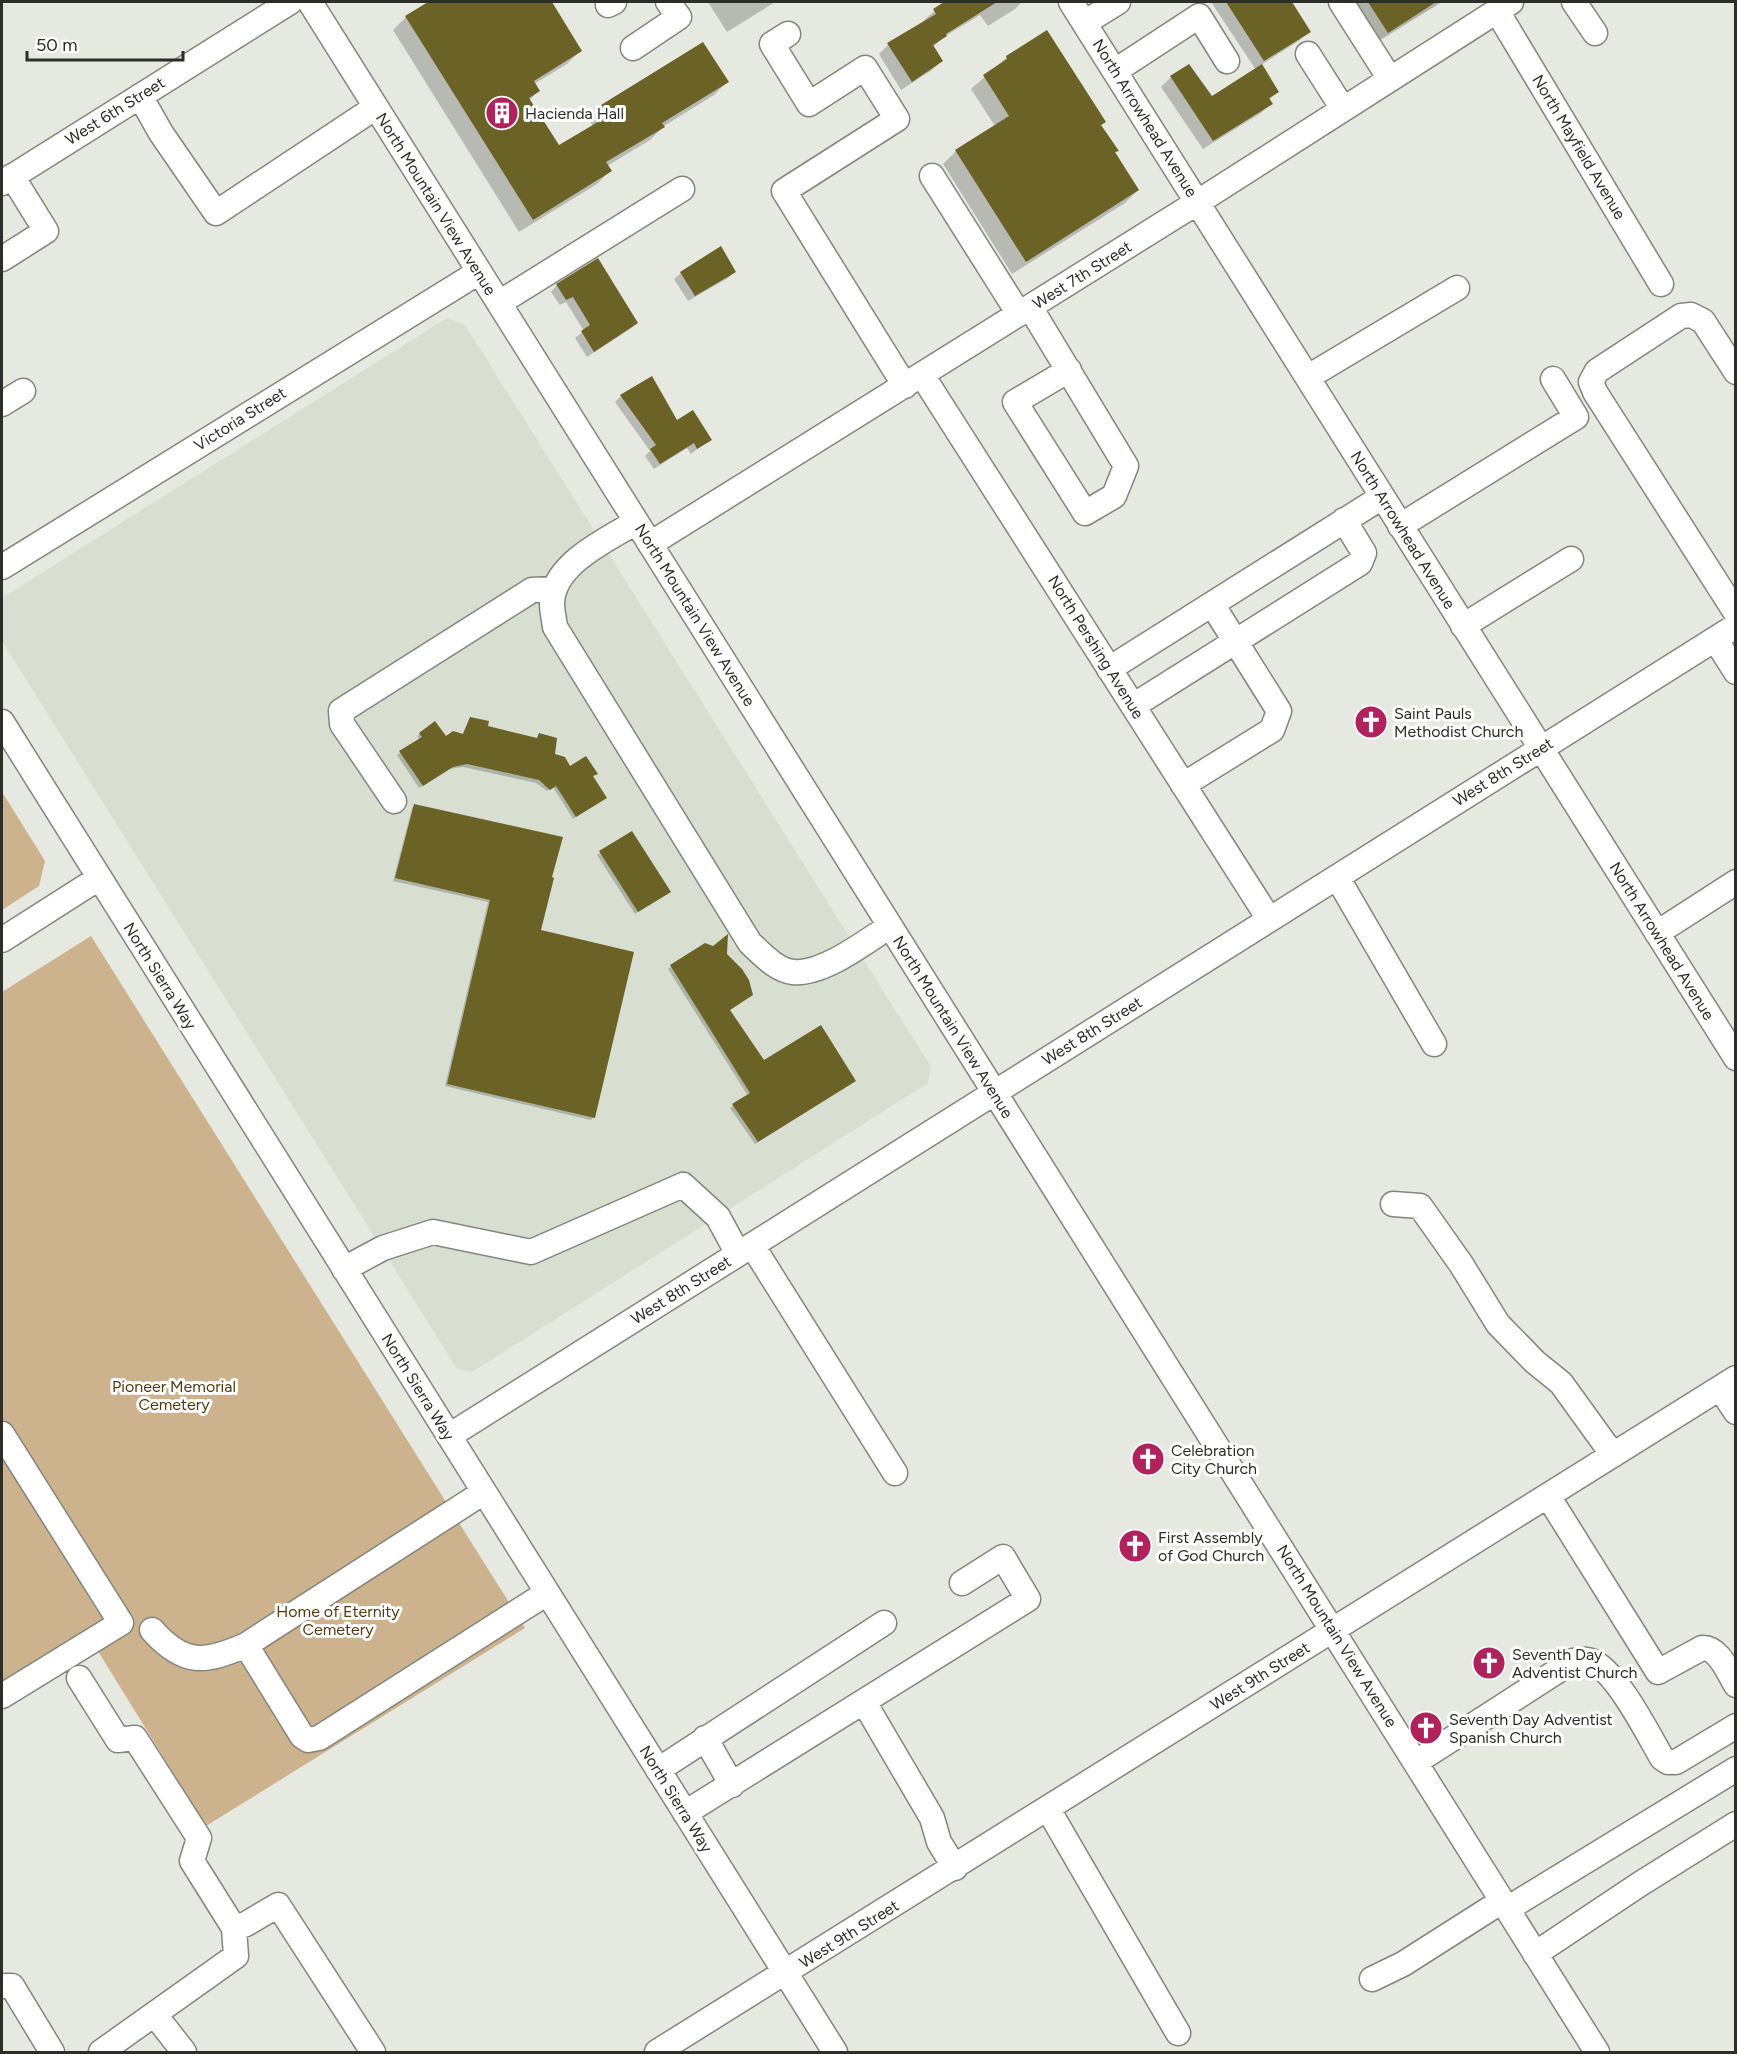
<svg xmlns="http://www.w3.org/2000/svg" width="1737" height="2054" font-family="Figtree,sans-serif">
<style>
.built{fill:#d8dfd0}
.green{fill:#ccb28d}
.shadow{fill:#0003}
.building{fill:#6b6226}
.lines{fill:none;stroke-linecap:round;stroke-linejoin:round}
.minor-casing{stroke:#82867d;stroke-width:27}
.minor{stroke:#fff;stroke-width:24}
.labels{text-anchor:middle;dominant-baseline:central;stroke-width:6;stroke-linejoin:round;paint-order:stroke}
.street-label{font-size:16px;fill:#2c2e2a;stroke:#fff}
.poi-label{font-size:16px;fill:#2c2e2a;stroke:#fff;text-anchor:start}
.park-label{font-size:16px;fill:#533910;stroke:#fff}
</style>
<rect width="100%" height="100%" fill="#e5e9e0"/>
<path class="built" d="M1332,2H1441L1362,50Z
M447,318L465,325L931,1067L928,1083L472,1372L457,1369L2,641V598Z"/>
<path class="green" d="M2,792L45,861L39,886L2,910Z
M91,936L525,1628L206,1826L96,1648L2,1706V992Z"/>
<path class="shadow" d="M431,2H551L580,51L567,64L534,84L538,91L529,101L558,148L593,126L588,119L602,106L702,45L727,82L714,95L664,126L650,140L607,166L610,171L597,184L519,232L393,30L406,17Z
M708,2H775L727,32Z
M945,2H1022L1015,9L988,26L980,15L944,37L933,47L941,61L932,70L901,90L879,54L888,45L926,22L924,20Z
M1211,2H1290L1309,31L1300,40L1261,65L1277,92L1269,100L1271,103L1261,113L1203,149L1161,87L1171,77L1211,98L1256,70Z
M1348,2H1442L1374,44Z
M1007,57L1100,126L1117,150L1114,153L1138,190L1125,203L1012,274L943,164L956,151L995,126L971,89Z
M735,272L728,278L688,301L674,279L681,273Z
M557,285L637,323L630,329L587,357L575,338L584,331L566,302L560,305L551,292Z
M621,396L710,439L691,454L687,448L654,469L645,456L650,451L615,402Z
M470,718L486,727L536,740L539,734L553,755L569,768L596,773L591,777L602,800L573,819L553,787L547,791L536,783L463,767L449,769L419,788L397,755L420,740L417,736L420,734L446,738L462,735Z
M414,806L550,879L539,932L594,1117L591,1120L445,1086L488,902L393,881L412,808Z
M631,833L667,894L635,914L597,855Z
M705,945L726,954L752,995L729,1010L764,1062L851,1083L755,1144L730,1108L748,1096L668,969Z"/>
<path class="building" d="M428,2H552L582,51L534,81L540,91L529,98L559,145L608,116L601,105L703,42L729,82L662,123L665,127L606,162L612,171L533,220L405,16Z
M944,2H997L946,34L947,36L933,45L943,61L912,82L887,43L936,14L933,9Z
M1226,2H1292L1311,32L1264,61Z
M1368,2H1436L1388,33Z
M1047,30L1106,122L1101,125L1119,151L1115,152L1139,190L1026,262L955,150L1009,116L983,75L1007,59L1006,56Z
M1189,64L1212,96L1262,64L1279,92L1269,98L1273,104L1213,141L1170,76Z
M721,246L736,272L695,296L680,272Z
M598,258L638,323L594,352L581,331L590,325L573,297L566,300L556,284Z
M652,376L677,420L693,410L712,440L697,449L694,443L660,464L650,449L656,445L620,395Z
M470,717L489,721L488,726L537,738L539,733L557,738L555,754L565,757L570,766L586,756L598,774L593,776L607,798L576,817L556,786L550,790L539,780L467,764L453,767L423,786L399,751L422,737L419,733L435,721L446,736L453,731L463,734Z
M414,804L563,837L552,877L554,878L541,930L634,952L595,1118L447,1084L490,900L395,878Z
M632,831L671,892L638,912L599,851Z
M728,934L727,954L742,969L749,980L753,995L730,1010L764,1060L821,1025L856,1081L758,1142L732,1104L750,1093L670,965L705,943L713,946Z"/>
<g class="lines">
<g class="minor-casing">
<path id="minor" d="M310,2L1597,2052
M1071,2L1736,1058
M1341,2L1390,79
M1574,2L1595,33
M608,5L614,2
M1497,11L1661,284
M1084,23L1118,2
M788,34L772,44L809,104L865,68L897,119L784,191L905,386
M633,48L679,17L668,2
M1308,54L1343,109
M1115,71L1199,16L1227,61
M140,96L161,133L216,213L376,107
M932,176L1019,314
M2,183L290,2
M2,259L46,231L12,176
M499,303L682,189
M1030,307L1126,466L1114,496L1085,513L1015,402L1069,370
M1736,372L1703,321L1691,315L1681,316L1597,371L1591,382L1595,392L1736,613
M922,375L1269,919
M1308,377L1457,288
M2,404L23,391
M636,522C607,540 552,564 552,604C552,611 554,619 555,627L750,943C762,954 776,970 793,972C823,975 865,942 890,926
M1400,526L1576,417L1553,379
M650,544L1198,202L1511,2
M2,567L479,272
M1463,626L1571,559
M1715,639L1736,672
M1109,669L1382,497
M1133,706L1360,563L1364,553L1344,520
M2,722L835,2052
M1183,785L1272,730L1279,711L1212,604
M394,801L342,724L341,711L532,590L555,589
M1337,877L1434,1044
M1657,933L1736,882
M2,940L99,878
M1393,1204L1420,1206L1461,1264L1498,1324L1535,1362L1561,1383L1613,1455
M752,1245L895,1473
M344,1269L383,1248L433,1232L531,1252L683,1185L718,1217L738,1254
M1720,1388L1736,1412
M2,1434L121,1623L2,1696
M449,1436L1736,626
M1548,1496L1658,1672L1702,1648C1719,1647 1728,1672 1736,1685
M152,1630C184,1666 205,1663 246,1645L484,1492
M246,1645L302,1736L308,1740L319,1738L547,1593
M79,1678L118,1740L135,1738L199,1838L192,1861L234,1928L236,1956L101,2052
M864,1702L932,1818L939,1842L955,1868
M705,1738L732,1785
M1416,1762L1573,1661C1578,1660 1587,1659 1591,1661C1616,1670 1648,1734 1662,1758L1668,1762H1676L1736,1726
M658,1770L884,1623
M1048,1809L1178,2033
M685,1813L1028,1599L1003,1557L962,1583
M1507,1909L1736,1769
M234,1928L246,1924L278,1905L373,2052
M1535,1954L1640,1884L1736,1824
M1372,1979L1403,1964L1502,1901
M2,1986H12L52,2052
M155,2015L184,2052
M657,2052L1736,1378"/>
</g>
<use href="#minor" class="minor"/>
</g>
<defs>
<g id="building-disc" transform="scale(1.725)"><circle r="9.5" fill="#af225c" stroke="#fff"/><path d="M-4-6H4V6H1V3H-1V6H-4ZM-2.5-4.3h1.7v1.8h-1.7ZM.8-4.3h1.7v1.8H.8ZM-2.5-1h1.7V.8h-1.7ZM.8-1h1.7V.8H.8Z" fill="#fff"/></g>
<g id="church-disc" transform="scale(1.725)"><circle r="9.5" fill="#af225c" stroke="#fff"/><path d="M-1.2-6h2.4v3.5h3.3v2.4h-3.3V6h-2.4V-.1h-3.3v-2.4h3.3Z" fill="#fff"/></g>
</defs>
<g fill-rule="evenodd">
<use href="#building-disc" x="502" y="113"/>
<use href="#church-disc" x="1371" y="722"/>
<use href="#church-disc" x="1148" y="1459"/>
<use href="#church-disc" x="1135" y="1546"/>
<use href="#church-disc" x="1489" y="1663"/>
<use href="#church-disc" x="1426" y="1728"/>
</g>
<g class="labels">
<g class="street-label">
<text transform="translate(115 111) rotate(-32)">West 6th Street</text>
<text transform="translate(1145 118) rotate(58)">North Arrowhead Avenue</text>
<text transform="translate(1579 147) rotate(59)">North Mayfield Avenue</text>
<text transform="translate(436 204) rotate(58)">North Mountain View Avenue</text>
<text transform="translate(1082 275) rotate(-32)">West 7th Street</text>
<text transform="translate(240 419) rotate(-32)">Victoria Street</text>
<text transform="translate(1403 530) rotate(58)">North Arrowhead Avenue</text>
<text transform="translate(695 615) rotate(58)">North Mountain View Avenue</text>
<text transform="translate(1096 647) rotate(58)">North Pershing Avenue</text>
<text transform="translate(1503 772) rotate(-32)">West 8th Street</text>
<text transform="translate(1662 941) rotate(58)">North Arrowhead Avenue</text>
<text transform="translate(160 976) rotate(58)">North Sierra Way</text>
<text transform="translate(953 1027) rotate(58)">North Mountain View Avenue</text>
<text transform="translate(1092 1031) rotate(-32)">West 8th Street</text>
<text transform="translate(681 1290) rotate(-32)">West 8th Street</text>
<text transform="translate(418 1387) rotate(58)">North Sierra Way</text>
<text transform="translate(1337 1636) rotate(58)">North Mountain View Avenue</text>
<text transform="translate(1260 1676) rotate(-32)">West 9th Street</text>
<text transform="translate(676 1799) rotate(58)">North Sierra Way</text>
<text transform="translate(849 1934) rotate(-32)">West 9th Street</text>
</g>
<g class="poi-label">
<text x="525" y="113">Hacienda Hall</text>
<text x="1394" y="713">Saint Pauls<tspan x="1394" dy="18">Methodist Church</tspan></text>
<text x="1171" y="1450">Celebration<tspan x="1171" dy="18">City Church</tspan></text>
<text x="1158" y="1537">First Assembly<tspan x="1158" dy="18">of God Church</tspan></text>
<text x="1512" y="1654">Seventh Day<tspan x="1512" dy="18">Adventist Church</tspan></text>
<text x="1449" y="1719">Seventh Day Adventist<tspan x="1449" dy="18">Spanish Church</tspan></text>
</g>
<g class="park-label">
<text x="174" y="1386">Pioneer Memorial<tspan x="174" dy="18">Cemetery</tspan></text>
<text x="338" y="1611">Home of Eternity<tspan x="338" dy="18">Cemetery</tspan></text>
</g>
</g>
<rect width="1737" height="2054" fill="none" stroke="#2c2e2a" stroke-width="6"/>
<path d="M27 51v9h156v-9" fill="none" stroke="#2c2e2a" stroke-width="3"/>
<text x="36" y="51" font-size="18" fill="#2c2e2a" stroke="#ffffff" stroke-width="4.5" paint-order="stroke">50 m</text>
</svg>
